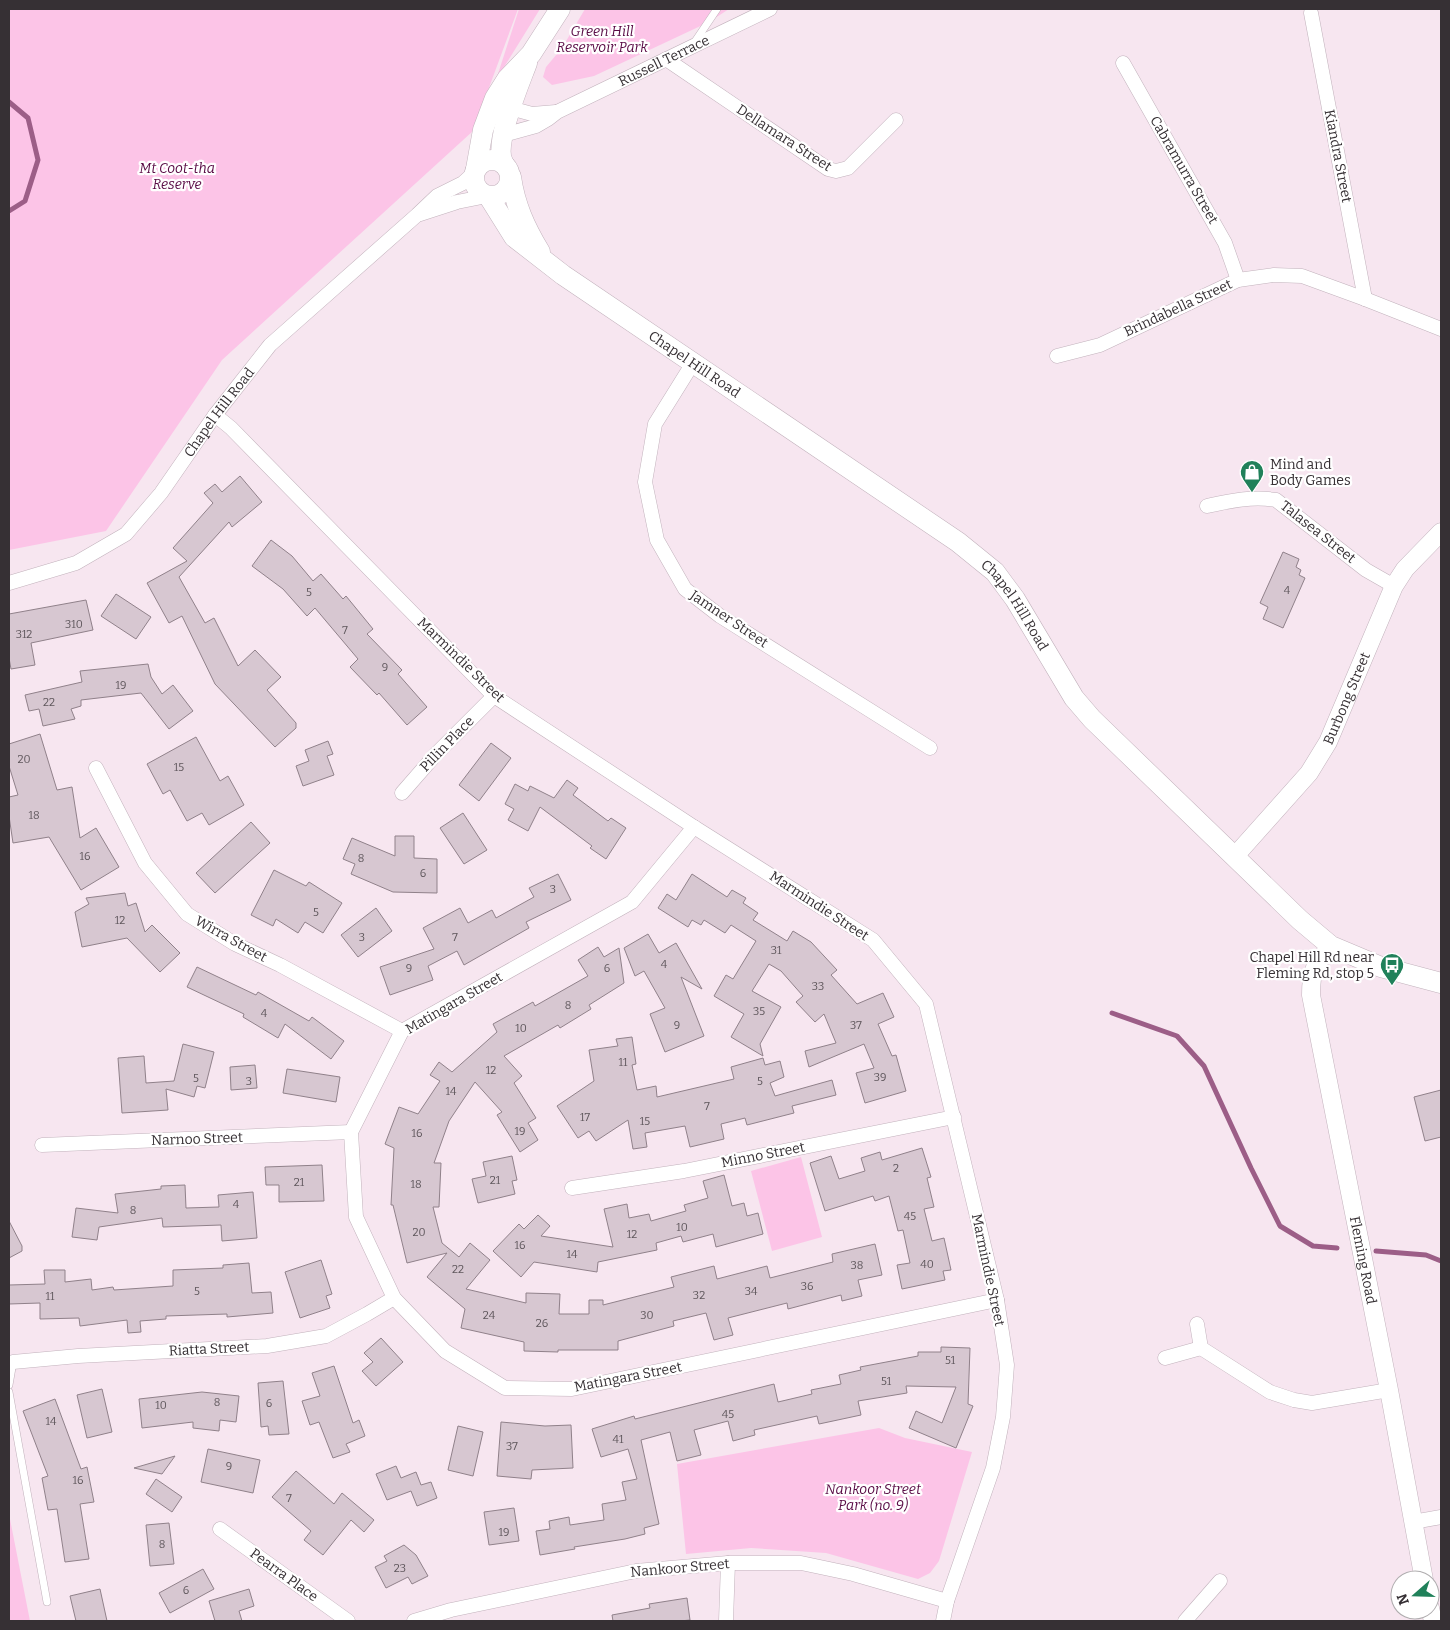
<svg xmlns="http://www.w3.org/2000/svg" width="1450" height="1630" font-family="Bitter,serif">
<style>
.green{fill:#fcc4e7}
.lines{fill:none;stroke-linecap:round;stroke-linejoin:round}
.stream{stroke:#9c5e87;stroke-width:5}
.building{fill:#d7c7d1;stroke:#90818a}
.service-casing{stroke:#c2b2bc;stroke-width:8}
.minor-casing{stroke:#c2b2bc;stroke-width:15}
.tertiary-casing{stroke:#c2b2bc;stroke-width:19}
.secondary-casing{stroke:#c2b2bc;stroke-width:21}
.service{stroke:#fff;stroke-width:7}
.minor{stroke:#fff;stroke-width:14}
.tertiary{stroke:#fff;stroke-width:18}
.secondary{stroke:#fff;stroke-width:20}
.labels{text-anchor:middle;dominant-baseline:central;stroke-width:4.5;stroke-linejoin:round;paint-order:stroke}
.number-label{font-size:11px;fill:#5e565b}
.park-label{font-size:14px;font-style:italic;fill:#5a0c46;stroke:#fff}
.street-label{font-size:14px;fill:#363034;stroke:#fff}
.poi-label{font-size:14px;fill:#363034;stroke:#fff;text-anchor:start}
</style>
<rect width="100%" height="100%" fill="#f7e6f0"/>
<path class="green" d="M9,9H518L473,131L222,360L106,531L9,550Z
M519,9H540L496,80Z
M585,9H729L709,22L594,76L552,85L543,77L546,67L562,48Z
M801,1157L822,1237L772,1251L751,1171Z
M879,1428L905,1438L972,1452L939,1561L930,1573L918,1579L826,1553L751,1548L686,1554L677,1464Z
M9,1514L30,1621H9Z"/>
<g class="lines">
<path class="stream" d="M9,102L28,118L38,160L25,201L9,211
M1112,1013L1177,1036L1204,1066L1251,1168L1280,1226L1313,1246L1337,1248
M1376,1251L1426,1255L1441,1261"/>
</g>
<path class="building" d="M240,476L262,502L232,527L229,522L179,577L205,623L214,618L238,666L255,650L281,677L267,690L296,723V728L275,747L215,684L182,616L169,623L147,583L187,561L173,548L213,503L204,493L215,484L222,492Z
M271,540L292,556L313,581L321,574L343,599L346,596L373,629L367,634L402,670L398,674L427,707L407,725L379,693L377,695L350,667L358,659L315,608L307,616L283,589L252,566Z
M1283,552L1299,559L1296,567L1301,570L1299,575L1305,578L1283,628L1263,619L1268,607L1260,603Z
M116,594L151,617L136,639L101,616Z
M86,600L93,630L31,643L35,665L11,669L9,658V614Z
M148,664L151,677L162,694L173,685L193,711L169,729L141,693L81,700V706L71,709L75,719L43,726L39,709L29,711L25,695L82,682L80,671Z
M40,734L57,790L72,787L80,838L96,828L119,867L81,890L49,837L13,843L9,816V797L18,795L9,766V744Z
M196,737L220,781L228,776L244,805L209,825L202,813L187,821L170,790L163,794L147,764Z
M328,741L333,754L327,756L334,775L303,786L296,766L309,761L305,750Z
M491,743L511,758L479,801L459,785Z
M567,780L578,788L573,795L608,821L611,818L626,828L606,859L590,848L592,846L540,807L528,831L508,820L514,809L505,804L515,784L528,791L530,786L554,798Z
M463,813L487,850L464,864L440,828Z
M251,822L270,843L215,893L196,873Z
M395,836H414V858L437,859V893L393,892L351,874L355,864L343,859L352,838L395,856Z
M274,870L306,886L309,882L342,903L323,933L305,922L298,933L276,919L273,926L251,915Z
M558,874L571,900L526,922L529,928L464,965L457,951L428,966L433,980L390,995L380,967L434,949L423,928L460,908L468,923L492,910L496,918L534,897L529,888Z
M692,874L727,897L732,890L746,898L743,903L758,913L753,920L787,941L793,931L811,942L837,970L831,975L857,1004L883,993L894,1017L878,1024L892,1056L896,1055L906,1091L865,1103L856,1073L874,1068L864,1044L809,1067L805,1051L836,1043L824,1014L815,1022L796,1002L803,996L781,971L769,964L752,991L781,1007L760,1044L763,1056L731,1037L744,1014L714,996L726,975L733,979L756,941L731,925L725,933L704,920L701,925L692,920L688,927L658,908L667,894L676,900Z
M125,893L128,906L136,903L145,932L152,925L180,953L160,972L127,938L82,947L75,912L89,904L86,898Z
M376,908L392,931L358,957L341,935Z
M648,934L659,953L676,943L702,989L681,977L704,1036L665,1052L650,1014L665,1008L644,971L635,976L624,948Z
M598,947L604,957L619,948L624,983L589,1005L591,1009L560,1028L558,1025L504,1056L522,1076L514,1083L536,1118L528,1123L538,1140L520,1152L497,1115L502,1112L475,1082L449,1121L434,1163H441L439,1207H433L442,1243L459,1257L470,1243L490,1260L466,1289L526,1303V1293L560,1294L559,1314H589V1300H603V1305L674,1287L671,1277L714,1266L717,1279L767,1266L770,1278L833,1262L832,1254L875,1244L882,1275L858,1280L862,1296L842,1301L841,1295L788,1309L787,1303L728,1318L733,1335L714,1340L706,1313L673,1321L674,1326L618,1341V1350H558V1352L524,1351V1342L461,1328L465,1309L427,1277L447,1253L407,1263L393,1205H391L394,1148L385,1144L399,1107L418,1114L440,1081L430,1075L439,1062L452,1072L497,1032L493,1024L533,1002L535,1006L588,976L578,960Z
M197,967L256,995L258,992L309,1021L312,1017L344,1041L331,1059L285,1024L278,1038L243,1017L244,1014L187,987Z
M632,1037L636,1064L632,1065L637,1090L656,1086L657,1097L734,1079L731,1067L763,1058L765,1065L780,1061L784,1077L770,1083L775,1096L832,1080L836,1095L792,1106L794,1113L747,1125L745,1118L721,1124L724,1139L690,1147L685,1126L645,1133L647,1147L633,1149L628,1120L596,1141L589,1131L578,1138L557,1106L594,1081L589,1050L618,1046L616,1039Z
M183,1044L214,1052L205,1088L197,1086L194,1097L166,1089L168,1110L122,1113L118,1058L144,1056L146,1083L174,1081Z
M255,1065L257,1088L231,1090L230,1067Z
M287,1069L340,1077L336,1102L283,1093Z
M1441,1090V1137L1425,1141L1414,1097Z
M922,1148L931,1177L927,1178L934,1207L924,1209L932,1241L944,1238L951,1270L943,1271L945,1280L902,1289L897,1265L910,1263L903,1230L898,1231L889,1196L875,1201L873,1196L825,1211L810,1163L831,1156L839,1179L865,1171L861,1158L880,1152L882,1160Z
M512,1156L517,1180L512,1181L515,1194L478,1203L472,1179L486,1176L483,1162Z
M322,1165L324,1201L279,1202V1185H266L265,1167Z
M724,1175L732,1206L744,1203L747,1216L758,1213L763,1234L716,1247L713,1234L683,1242L681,1236L656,1243L657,1250L598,1262L597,1272L534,1262L521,1277L493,1251L519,1224L524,1229L538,1215L550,1226L541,1236L613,1247L604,1209L627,1204L629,1218L649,1214L651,1221L686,1211L684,1205L708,1198L703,1181Z
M185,1185L186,1208L219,1207L218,1195L253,1192L257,1238L222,1241L221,1225L163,1227L162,1218L99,1227L97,1240L72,1237L76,1208L118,1213L115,1194L161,1189V1186Z
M9,1221L22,1246V1251L9,1258Z
M321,1260L332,1294L326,1296L330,1308L300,1318L285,1272Z
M249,1263L252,1293L271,1292L273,1313L227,1317V1314L166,1316V1319L140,1321L141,1332L128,1333L127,1320L80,1326L79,1318L40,1319V1303L9,1304V1285L45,1284L44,1270H65V1282L91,1279L92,1290L113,1287L114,1290L173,1286V1270L223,1268V1265Z
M381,1338L403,1362L376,1386L362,1371L373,1362L364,1353Z
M941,1347L970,1348L968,1404L973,1406L956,1448L909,1428L916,1411L942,1423L956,1387L906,1386L907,1393L858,1401L861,1415L819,1424L817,1416L754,1430L755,1435L733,1441L728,1421L694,1430L701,1455L677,1461L670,1432L641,1440L659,1524L644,1528L645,1534L625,1539L574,1547L575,1549L540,1555L536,1531L550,1529L549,1521L569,1517L570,1525L604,1520L602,1504L626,1500L622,1482L637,1479L628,1449L601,1457L592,1429L634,1416L635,1419L774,1384L778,1402L812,1394L811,1390L841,1384L839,1375L861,1370L860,1367L918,1356V1352H941Z
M334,1366L353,1423L359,1420L365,1436L346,1444L350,1452L333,1458L319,1422L310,1425L302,1401L320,1396L312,1373Z
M283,1381L289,1434L269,1435L268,1426L261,1427L258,1383Z
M102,1389L112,1432L87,1438L77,1395Z
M202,1392L239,1396L236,1422L220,1420L219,1431L193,1428V1422L142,1428L139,1399Z
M55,1399L81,1469L87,1467L94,1502L80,1504L89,1559L65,1562L57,1509L48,1510L42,1478L48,1476L23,1411Z
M501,1422L545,1426L571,1425L573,1468L532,1470L531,1479L497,1476Z
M458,1426L483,1432L473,1476L448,1470Z
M208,1449L260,1460L253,1493L201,1482Z
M175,1456L162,1474L134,1468Z
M396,1466L401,1478L416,1472L421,1485L431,1482L437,1498L417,1506L411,1491L387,1500L376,1474Z
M296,1471L334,1504L342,1493L374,1520L364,1532L351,1520L323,1555L304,1540L311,1531L272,1497Z
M156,1479L182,1497L172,1512L146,1494Z
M514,1508L519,1541L489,1545L484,1512Z
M169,1523L174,1564L150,1566L146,1525Z
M404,1545L416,1555L428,1576L412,1584L408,1577L386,1588L375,1567L387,1561L384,1556Z
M203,1569L214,1589L170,1613L159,1593Z
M100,1589L107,1621H76L70,1596Z
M249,1589L254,1606L239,1611L242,1621H215L209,1601Z
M687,1598L690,1620L680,1621H613L612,1615L650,1608L649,1604Z"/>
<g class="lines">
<g class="service-casing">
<path id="service" d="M694,43L717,9
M9,1385L13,1362
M9,1392L47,1602"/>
</g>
<g class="minor-casing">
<g id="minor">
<path d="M1311,13L1365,299"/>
<path d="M666,59L828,169L836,171L848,168L896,120"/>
<path d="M1123,63L1225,243L1238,280"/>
<path d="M510,108L532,114L556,112"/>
<path id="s1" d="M503,135L536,126L548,119L557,112L770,9"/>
<path d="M420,214L457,202L487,196"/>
<path d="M1057,356L1100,345L1238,280L1274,275L1302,276L1365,299L1441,329"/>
<path d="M693,363L655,424L645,482L657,540L685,589L720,616L930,748"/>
<path d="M215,415L231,428L494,696L694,827L873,940L926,1004L997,1300L1007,1365L1003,1417L993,1468L947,1601L943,1621"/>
<path d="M1207,506C1230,501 1252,496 1276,500L1366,570L1394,586"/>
<path id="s2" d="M9,583L76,563L126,534L161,493L215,415L270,345L417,215L437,196L463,183L475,172"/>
<path d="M96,768L145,863L187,914L235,944L280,965L402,1031"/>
<path d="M402,793L436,754L494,696"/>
<path d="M694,827L632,902L402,1031L351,1132L356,1217L394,1298L445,1351L505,1388L572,1389L997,1300"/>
<path d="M42,1145L351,1132"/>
<path d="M572,1188L684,1171L954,1117"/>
<path d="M1197,1324L1201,1348L1270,1392L1294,1400L1312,1403L1389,1390"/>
<path d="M1165,1358L1201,1348"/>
<path d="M13,1362L78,1356L267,1346L326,1336L367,1314L394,1298"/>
<path d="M1413,1522L1441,1517"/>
<path d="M220,1529L348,1621"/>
<path d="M414,1621L451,1610L636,1571L728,1563H801L853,1574L947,1601"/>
<path d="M726,1621L728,1563"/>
<path d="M1185,1621L1220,1581"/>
</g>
</g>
<g class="tertiary-casing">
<g id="tertiary">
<path id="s3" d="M1235,856L1309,773L1328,742L1394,586L1405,569L1441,532"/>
<path id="s4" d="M1331,946C1315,965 1311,969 1311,995L1389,1390L1424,1580"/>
<path d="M1430,1608L1433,1621"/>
</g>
</g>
<g class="secondary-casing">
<g id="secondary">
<circle cx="492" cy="178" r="18"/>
<path d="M504,164C492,147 520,82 527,63"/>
<path d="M476,169L483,130L495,98L507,79L531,54L560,9"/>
<path d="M511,177C515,205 525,227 540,252"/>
<path id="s5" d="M489,197L514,237L563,275L958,542L995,572L1015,599L1074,698L1092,719L1300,920L1331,946L1381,967L1441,983"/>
</g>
</g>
<use href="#service" class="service"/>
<use href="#minor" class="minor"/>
<use href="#tertiary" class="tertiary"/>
<use href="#secondary" class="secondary"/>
</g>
<defs>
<g id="shop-pin" transform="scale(1.25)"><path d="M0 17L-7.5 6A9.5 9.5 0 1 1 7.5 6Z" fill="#20815a" stroke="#fff"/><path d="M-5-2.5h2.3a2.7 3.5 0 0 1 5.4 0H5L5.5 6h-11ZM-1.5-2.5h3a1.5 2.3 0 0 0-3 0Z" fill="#fff"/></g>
<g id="bus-pin" transform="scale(1.25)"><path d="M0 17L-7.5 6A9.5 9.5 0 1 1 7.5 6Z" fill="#20815a" stroke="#fff"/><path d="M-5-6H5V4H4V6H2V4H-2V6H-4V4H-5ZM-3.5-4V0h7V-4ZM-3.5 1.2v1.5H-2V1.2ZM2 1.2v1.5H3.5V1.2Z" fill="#fff"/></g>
</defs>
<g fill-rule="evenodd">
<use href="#shop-pin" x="1252" y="472"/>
<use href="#bus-pin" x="1392" y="965"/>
</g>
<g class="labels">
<g class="number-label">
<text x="1287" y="590">4</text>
<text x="309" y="592">5</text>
<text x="74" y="624">310</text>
<text x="345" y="630">7</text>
<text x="24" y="634">312</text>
<text x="385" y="667">9</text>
<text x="121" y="685">19</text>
<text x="49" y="702">22</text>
<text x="24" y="759">20</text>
<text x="179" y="767">15</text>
<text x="34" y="815">18</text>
<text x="85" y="856">16</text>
<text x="361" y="858">8</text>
<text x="423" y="873">6</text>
<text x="553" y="889">3</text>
<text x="316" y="912">5</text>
<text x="120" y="920">12</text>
<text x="362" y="937">3</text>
<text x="455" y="937">7</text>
<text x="776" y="950">31</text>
<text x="664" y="964">4</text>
<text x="409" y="968">9</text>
<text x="607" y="968">6</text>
<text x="818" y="986">33</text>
<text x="568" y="1005">8</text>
<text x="759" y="1011">35</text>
<text x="264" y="1013">4</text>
<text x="677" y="1025">9</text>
<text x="856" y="1025">37</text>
<text x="521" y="1028">10</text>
<text x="623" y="1062">11</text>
<text x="491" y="1070">12</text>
<text x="880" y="1077">39</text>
<text x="196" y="1078">5</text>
<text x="249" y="1081">3</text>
<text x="760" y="1081">5</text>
<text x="451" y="1091">14</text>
<text x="707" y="1106">7</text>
<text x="585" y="1117">17</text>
<text x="645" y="1121">15</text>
<text x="520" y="1131">19</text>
<text x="417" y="1133">16</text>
<text x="896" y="1168">2</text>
<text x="495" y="1180">21</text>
<text x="299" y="1182">21</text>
<text x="416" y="1184">18</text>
<text x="236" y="1204">4</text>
<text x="133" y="1210">8</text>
<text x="910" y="1216">45</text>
<text x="682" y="1227">10</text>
<text x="419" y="1232">20</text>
<text x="632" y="1234">12</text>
<text x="520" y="1245">16</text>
<text x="572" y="1254">14</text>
<text x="927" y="1264">40</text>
<text x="857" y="1265">38</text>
<text x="458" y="1269">22</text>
<text x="807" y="1286">36</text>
<text x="197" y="1291">5</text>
<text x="751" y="1291">34</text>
<text x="699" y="1295">32</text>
<text x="50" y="1296">11</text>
<text x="489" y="1315">24</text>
<text x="647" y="1315">30</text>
<text x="542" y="1323">26</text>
<text x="950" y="1360">51</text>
<text x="886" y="1381">51</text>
<text x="217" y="1402">8</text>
<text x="269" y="1403">6</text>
<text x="161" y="1405">10</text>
<text x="728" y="1414">45</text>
<text x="51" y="1421">14</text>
<text x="618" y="1439">41</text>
<text x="512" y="1446">37</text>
<text x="229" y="1466">9</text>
<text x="78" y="1480">16</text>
<text x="289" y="1498">7</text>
<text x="504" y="1532">19</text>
<text x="162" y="1544">8</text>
<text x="400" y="1568">23</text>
<text x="186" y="1590">6</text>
</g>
<g class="park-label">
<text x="602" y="31">Green Hill<tspan x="602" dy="16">Reservoir Park</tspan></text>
<text x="177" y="168">Mt Coot-tha<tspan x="177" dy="16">Reserve</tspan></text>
<text x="873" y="1489">Nankoor Street<tspan x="873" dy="16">Park (no. 9)</tspan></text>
</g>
<g class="street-label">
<text stroke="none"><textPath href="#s1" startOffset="178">Russell Terrace</textPath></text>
<text transform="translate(784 138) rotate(33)">Dellamara Street</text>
<text transform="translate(1338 156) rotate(79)">Kiandra Street</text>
<text transform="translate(1184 170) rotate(60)">Cabramurra Street</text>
<text transform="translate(1178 308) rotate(-25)">Brindabella Street</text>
<text stroke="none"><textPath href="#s5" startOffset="268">Chapel Hill Road</textPath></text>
<text stroke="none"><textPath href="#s2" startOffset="281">Chapel Hill Road</textPath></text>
<text transform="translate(1318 532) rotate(38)">Talasea Street</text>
<text stroke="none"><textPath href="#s5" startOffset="672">Chapel Hill Road</textPath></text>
<text transform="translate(729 619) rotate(34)">Jamner Street</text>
<text transform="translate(461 660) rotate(44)">Marmindie Street</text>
<text stroke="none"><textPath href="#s3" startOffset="195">Burbong Street</textPath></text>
<text transform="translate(447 744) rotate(-46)">Pillin Place</text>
<text transform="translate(819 906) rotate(33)">Marmindie Street</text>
<text transform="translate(231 939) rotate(29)">Wirra Street</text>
<text transform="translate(454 1003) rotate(-30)">Matingara Street</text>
<text transform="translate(197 1139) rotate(-2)">Narnoo Street</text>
<text transform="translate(763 1155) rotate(-11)">Minno Street</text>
<text stroke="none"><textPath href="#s4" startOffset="325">Fleming Road</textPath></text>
<text transform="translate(988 1270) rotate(78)">Marmindie Street</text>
<text transform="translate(209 1349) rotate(-3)">Riatta Street</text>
<text transform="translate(628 1377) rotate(-11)">Matingara Street</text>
<text transform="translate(680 1568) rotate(-5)">Nankoor Street</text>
<text transform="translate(284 1575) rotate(36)">Pearra Place</text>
</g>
<g class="poi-label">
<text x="1270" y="464">Mind and<tspan x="1270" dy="16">Body Games</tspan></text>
<text x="1374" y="957" text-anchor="end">Chapel Hill Rd near<tspan x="1374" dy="16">Fleming Rd, stop 5</tspan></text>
</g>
</g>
<rect width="1450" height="1630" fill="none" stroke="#363034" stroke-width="20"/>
<g transform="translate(1415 1595) rotate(250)"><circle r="24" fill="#ffffff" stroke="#afacae"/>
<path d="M0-4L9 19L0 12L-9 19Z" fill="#20815a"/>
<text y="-8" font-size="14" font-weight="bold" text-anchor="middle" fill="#363034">N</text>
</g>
</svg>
